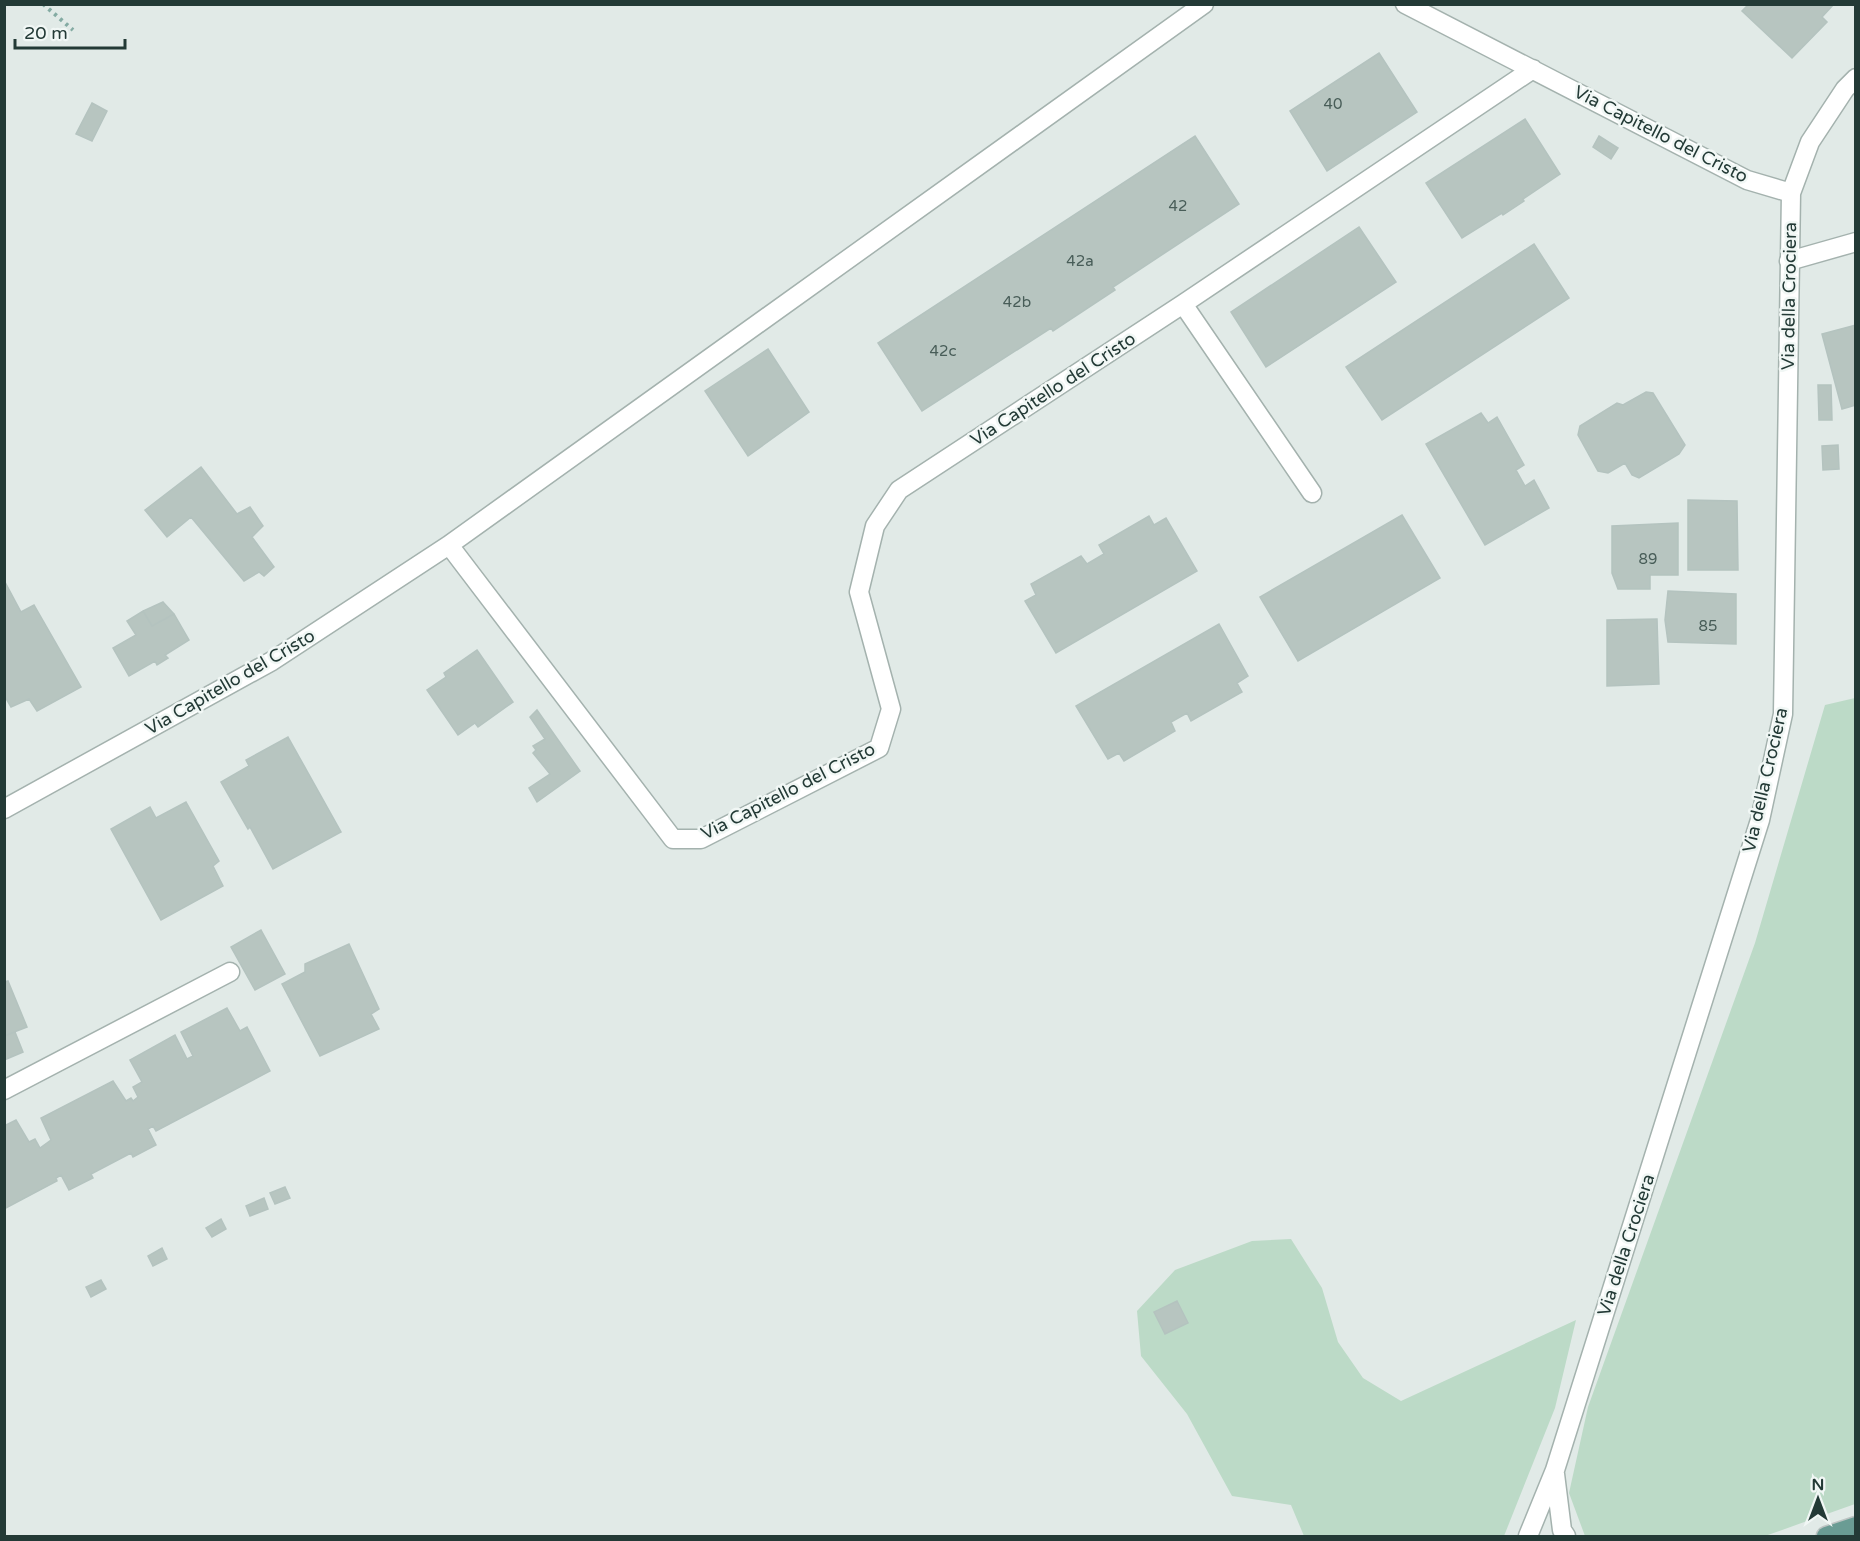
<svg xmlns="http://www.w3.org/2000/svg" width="1860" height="1541" font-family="'Varela Round',sans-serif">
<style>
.green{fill:#bcdac7}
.building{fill:#b7c5c0;stroke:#b4c3bf;stroke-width:1.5}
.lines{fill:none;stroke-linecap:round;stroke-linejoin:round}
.lane-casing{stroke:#a4b2ae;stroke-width:21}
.street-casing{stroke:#a4b2ae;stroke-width:21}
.primary-casing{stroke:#bdc4c3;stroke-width:21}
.path{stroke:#84aba3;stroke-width:4;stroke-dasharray:3 4.5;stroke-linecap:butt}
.lane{stroke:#fff;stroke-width:18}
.street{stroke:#fff;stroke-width:18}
.primary{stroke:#6a9c94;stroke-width:18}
.labels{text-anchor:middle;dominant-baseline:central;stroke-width:5;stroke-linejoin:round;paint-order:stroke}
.number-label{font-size:15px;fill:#485d58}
.street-label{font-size:18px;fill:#233a36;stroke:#f1f7f5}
</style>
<rect width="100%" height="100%" fill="#e1eae7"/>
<path class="green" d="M1855,698V1504L1765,1536H1585L1569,1493L1588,1407L1755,943L1825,705Z
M1291,1239L1322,1288L1338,1342L1363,1378L1401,1401L1576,1320L1555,1408L1504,1536H1304L1291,1505L1232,1496L1187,1414L1141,1356L1137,1311L1175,1270L1252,1241Z"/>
<path class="building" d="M1749,4H1834L1822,17L1827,22L1792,58L1742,11Z
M1379,53L1417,112L1327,171L1290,111Z
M92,103L107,111L92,141L76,134Z
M1525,119L1560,174L1523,199L1524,201L1503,215L1502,213L1462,238L1426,183Z
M1195,136L1239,204L1113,287L1115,290L1053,331L1051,328L922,411L878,343Z
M1599,136L1618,148L1611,159L1593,147Z
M1359,227L1396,282L1266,367L1231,312Z
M1534,244L1569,298L1382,420L1346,367Z
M1856,325V405L1842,409L1822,334Z
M768,349L809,412L748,456L705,391Z
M1818,385H1831L1832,420H1819Z
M1646,392L1653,393L1685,445L1679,454L1639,478L1632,475L1625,463L1608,473L1598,471L1578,435L1580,426L1617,403L1623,405Z
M1481,413L1488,423L1497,417L1524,465L1516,470L1525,486L1534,480L1549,508L1485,545L1426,444Z
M1838,445L1839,469L1823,470L1822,446Z
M201,467L237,514L250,507L263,526L252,537L274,567L264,576L259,572L244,581L191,517L167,537L145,510Z
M1688,500L1737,501L1738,570H1688Z
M1402,515L1440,578L1298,661L1260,597Z
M1149,516L1154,525L1166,518L1197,571L1056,653L1025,601L1036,595L1031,584L1081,556L1087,564L1104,554L1099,545Z
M1678,523V575H1650V589H1618L1612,573V526Z
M5,582L21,612L34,605L81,687L37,711L29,699L11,707L4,695Z
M1668,591L1736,594V644L1668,642L1665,620Z
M163,602L174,614L152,626L143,611Z
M143,611L152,626L174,614L189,640L165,655L168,658L157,665L155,661L129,676L113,648L136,635L127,621Z
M1657,619L1659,684L1607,686V620Z
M1219,624L1248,676L1237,683L1242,692L1191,721L1187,713L1171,722L1175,731L1124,761L1119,753L1108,759L1076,706Z
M477,650L513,702L478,727L475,723L458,735L427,690L446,677L444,673Z
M537,710L580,771L537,802L529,788L550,774L533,753L536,750L533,746L545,739L530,717Z
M288,737L341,832L273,869L250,827L248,829L221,782L249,766L246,760Z
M186,802L219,861L213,866L223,886L161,920L111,829L150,807L156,818Z
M261,930L285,974L255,990L231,947Z
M349,944L379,1009L371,1014L379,1029L320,1056L282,984L305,972V964Z
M8,981L27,1027L4,1036V982Z
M227,1008L240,1031L247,1027L270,1071L156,1131L153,1126L148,1129L156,1145L133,1157L131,1153L91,1174L93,1178L69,1190L61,1175L56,1178L57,1181L4,1209V1126L16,1120L29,1142L35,1139L40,1148L51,1140L41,1118L113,1081L126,1101L131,1098L133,1101L138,1097L133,1087L142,1082L130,1060L175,1035L187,1059L193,1056L181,1032Z
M15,1032L23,1052L4,1060V1036Z
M285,1187L290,1198L275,1204L270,1193Z
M264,1198L268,1209L250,1216L246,1206Z
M221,1219L226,1229L212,1237L206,1228Z
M162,1248L167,1259L153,1266L148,1256Z
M101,1280L106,1289L91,1297L86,1287Z
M1177,1301L1188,1323L1165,1334L1154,1312Z"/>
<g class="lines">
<g class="lane-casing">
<path id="lane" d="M1789,261L1856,242
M4,1090L230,972"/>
</g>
<g class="street-casing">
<path id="street" d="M1405,4L1747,180L1791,193
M1183,304L1312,493
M449,545L673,839H701L879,748L891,709L859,592L875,526L899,490L1183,304L1533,69
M4,809L272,661L449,545L1204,4
M1555,1474L1562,1530L1566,1536
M1528,1536L1555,1470L1760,820L1783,714L1791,193L1810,142L1845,89L1856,78"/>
</g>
<g class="primary-casing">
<path id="primary" d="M1826,1536L1856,1526"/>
</g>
<path class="path" d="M43,4L73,30"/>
<use href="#lane" class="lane"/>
<use href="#street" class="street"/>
<use href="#primary" class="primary"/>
</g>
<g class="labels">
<g class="number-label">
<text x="1333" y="104">40</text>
<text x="1178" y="206">42</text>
<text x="1080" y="261">42a</text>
<text x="1017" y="302">42b</text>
<text x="943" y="351">42c</text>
<text x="1648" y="559">89</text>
<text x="1708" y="626">85</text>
</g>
<g class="street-label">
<text transform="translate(1661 134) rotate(27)">Via Capitello del Cristo</text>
<text transform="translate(1789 296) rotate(-89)">Via della Crociera</text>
<text transform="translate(1053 389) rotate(-33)">Via Capitello del Cristo</text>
<text transform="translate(230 682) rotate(-30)">Via Capitello del Cristo</text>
<text transform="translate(1765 780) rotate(-77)">Via della Crociera</text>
<text transform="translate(788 791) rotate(-27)">Via Capitello del Cristo</text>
<text transform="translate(1626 1245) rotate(-72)">Via della Crociera</text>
</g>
</g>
<rect width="1860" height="1541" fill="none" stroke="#233a36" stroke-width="12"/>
<g transform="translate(1818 1499)" stroke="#f1f7f5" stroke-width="4.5" paint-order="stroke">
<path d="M0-4.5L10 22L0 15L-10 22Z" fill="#233a36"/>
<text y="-9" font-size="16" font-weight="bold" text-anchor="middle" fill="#233a36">N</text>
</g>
<path d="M15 39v9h110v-9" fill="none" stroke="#233a36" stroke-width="3"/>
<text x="24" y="39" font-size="18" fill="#233a36" stroke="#f1f7f5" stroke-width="4.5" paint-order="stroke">20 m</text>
</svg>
